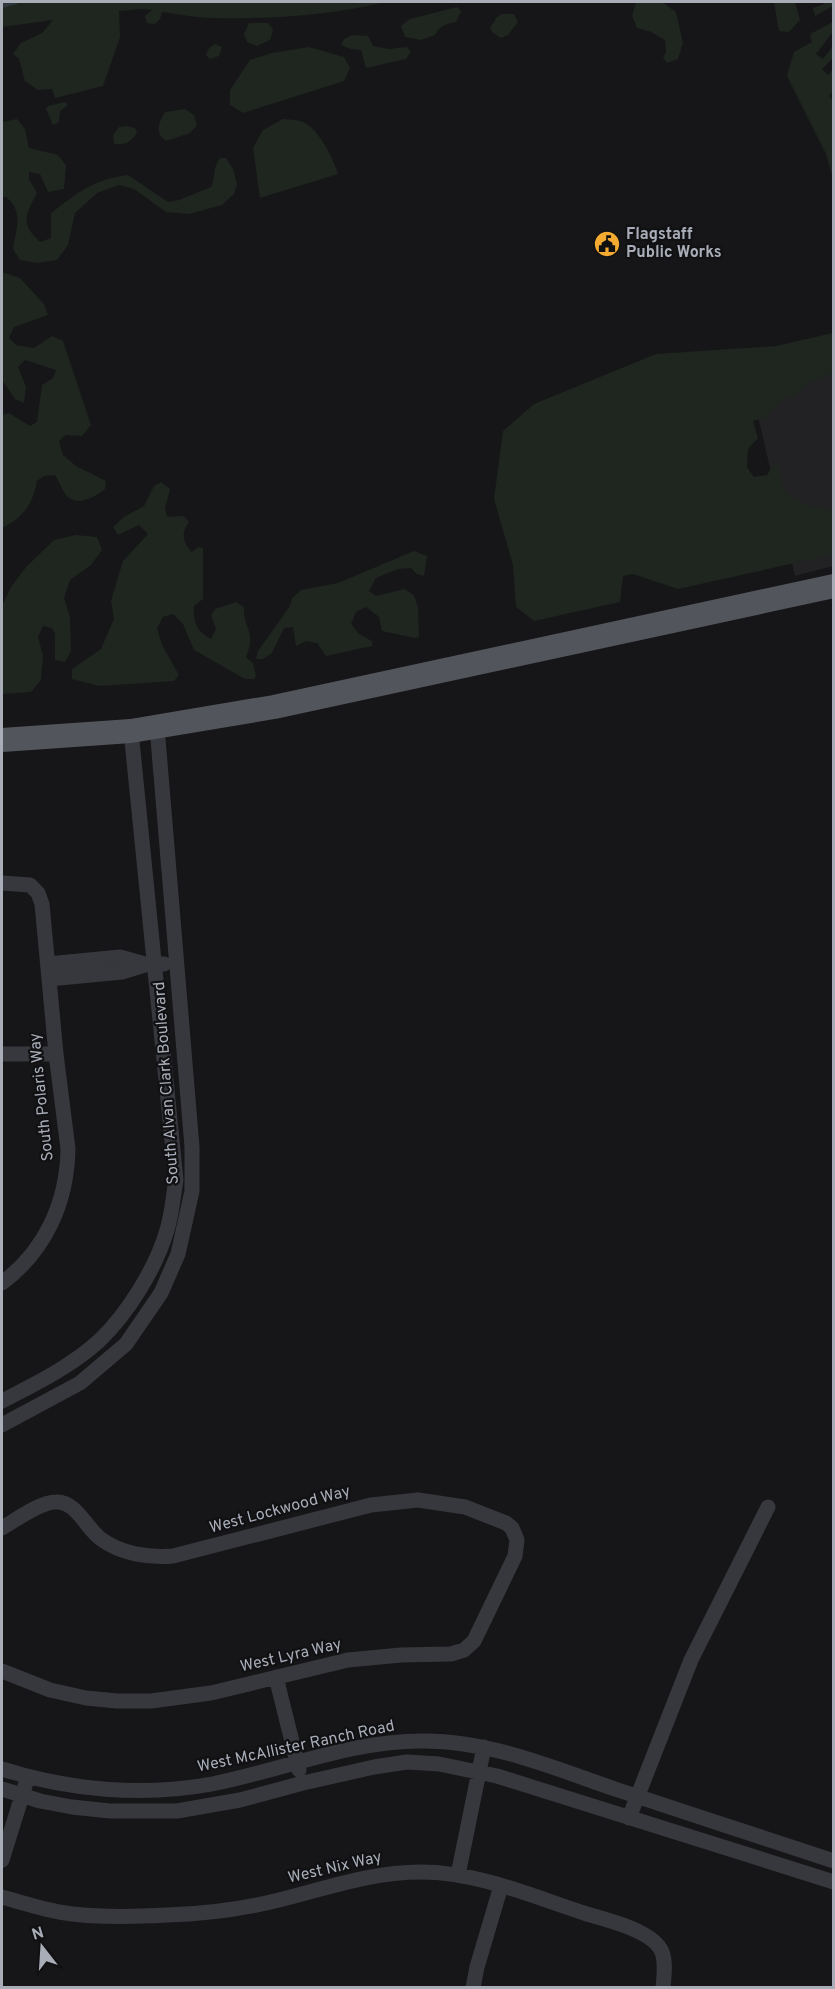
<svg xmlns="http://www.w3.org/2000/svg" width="835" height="1989" font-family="Overpass,sans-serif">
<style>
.built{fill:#222225}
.green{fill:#1e261f}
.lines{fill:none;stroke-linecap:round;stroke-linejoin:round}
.stream{stroke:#2c363c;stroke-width:4}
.minor{stroke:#37383d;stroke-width:15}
.primary{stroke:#53555c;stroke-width:24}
.labels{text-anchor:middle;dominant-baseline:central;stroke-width:4.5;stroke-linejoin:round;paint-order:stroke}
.poi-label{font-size:16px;font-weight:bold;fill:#a8adb8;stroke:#111113;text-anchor:start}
.street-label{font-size:16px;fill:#a8adb8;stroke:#111113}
</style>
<rect width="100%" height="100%" fill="#161618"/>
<path class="built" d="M833,367V566L795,576L751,386Z"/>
<path class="green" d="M2,2H385C329,16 270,19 213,18C196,18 178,14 162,12L160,19L155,24L147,23L145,16L152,10L142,9L119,11L120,37L103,86L55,98L52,89L38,90L25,81L19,59L13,54L21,43L42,33L53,20L2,27Z
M636,2H662L676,12L683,43L678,59L667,63L663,58L666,52L665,40L651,32L637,28L632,16Z
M774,2H795L800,20L789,32L779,31Z
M824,2H833V6L815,16L813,8L824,4Z
M457,7L461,11L456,22C445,24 440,26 435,35L421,40L405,37L401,26L410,19Z
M502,14H514L518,22L508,35L501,38L493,33L490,28L497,17Z
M833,22V32L816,54L823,59L833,46V58L822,69L828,75L833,69V90L829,96L833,101V178L826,154L787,76L794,52L812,42L810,36L812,33Z
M249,23H268L273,29L270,40L257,46L247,42L244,34Z
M352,35L368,36L373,46L389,49L407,47L411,52L406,59L366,68L361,50L351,49L341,45L344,39Z
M215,44L222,47L219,56L210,59L206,55L209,48Z
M309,47L344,57L350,68L344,81L243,113L230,105V90L250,60L272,53Z
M65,102L68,105L60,111L59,122L53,125L46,109L48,106Z
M185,109L194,115L197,125L190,133L166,141C154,133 159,122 165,112Z
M17,119L25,129L29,148L58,155L66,165L64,189L48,192L40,174L29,172V179L37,193C25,216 20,223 40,242L51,238V213C79,192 92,180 128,175L168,202L179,200L211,187C216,176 212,169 220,158H226L233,169L237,184L234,194L222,205L189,214L166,212L134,189L119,185L97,193L75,213L68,245L57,260L37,263L20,260L13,249C16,228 24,212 6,197H2V122Z
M283,119C289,120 297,119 303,122C318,128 334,159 338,174L260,198L253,148L263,130Z
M127,126L135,128L137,133C130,143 125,145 114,144L113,135L119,127Z
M2,272L20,278L44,304L48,315L14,327L9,338L16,345L34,348L52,336L63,341L91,425L82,436L66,435L59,441L63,455L76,466L106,481L105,489C96,496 79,507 68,497C63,493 59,481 55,475L44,476L37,481C33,504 23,518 2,528V415L9,413L30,426L37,422L42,385L53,378L56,370L25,360L18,367L26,387L24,403L15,399L2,380Z
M833,333V373L811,382L794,396H784L767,417L753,421L758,438L748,449L747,467L754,477L767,475L776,461C780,469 780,475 782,483C788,505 816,506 833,511V557L831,555L678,589L633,574L623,576L620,602L534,621L516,607L513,565L494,499L503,431L534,404L656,354L776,346Z
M161,482L170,489L165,508L167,517L184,516L189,522C181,533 182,542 192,552L198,547L203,548V599L194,606C193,622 197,632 211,639L216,629L211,615L215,609L236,602L244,607C243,630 257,630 246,657L253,663L256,676L254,679H245L194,650L183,624L173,614L163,617L157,628L162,645L179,675L174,681L99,686L72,679V669L101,649L114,619L111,601L123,561L148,534L139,525L118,535L113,527L124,517L144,506L154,486Z
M76,535L97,537L102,550L91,565L70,580L64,598L70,617L71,651L65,662L55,660V634L52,628L43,626L38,637L43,656L41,680L31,692L2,694V606L11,587L26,567L54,540Z
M414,551L427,556L424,576L417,574L411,568L398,569L376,578L369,591L376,596L404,589L414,595L418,607L419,637L415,638L382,631L379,617L366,607L356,612L351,624L359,634L372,641V646L326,656L317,643L306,641L296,646L293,627L284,628L272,653L263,659H256L258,651L290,606L292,598L301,590L338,583Z"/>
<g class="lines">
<path class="stream" d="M2,6L16,2"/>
<path class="minor" d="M2,883L30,885L38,893L42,904L56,1054L68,1149C67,1203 45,1251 2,1283
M48,964L120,957L145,964
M49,979L122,972L148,964H164
M2,1054H56
M2,1401C35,1384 72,1366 100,1340C128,1313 156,1268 167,1230C172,1214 173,1197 176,1180L131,731
M2,1425L80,1383L126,1344L161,1293L178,1254L192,1191V1147L157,727
M2,1528C16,1520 40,1502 56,1502C76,1501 86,1528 101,1539C121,1554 149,1558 173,1556L371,1505L418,1500L465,1507L506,1523L512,1528L517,1540L515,1556L474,1641L464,1650L451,1654L401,1655L348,1660L211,1693L151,1701H117L86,1698L50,1690L2,1671
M276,1677L299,1770
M2,1769C68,1790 143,1797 212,1784C283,1770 352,1740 425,1741C492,1741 556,1769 618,1790C690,1814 762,1837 834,1861
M2,1789L40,1801L72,1807L110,1811H177L240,1800L303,1783L374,1767L407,1762L439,1764L497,1776L834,1882
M629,1818L691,1660L768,1507
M2,1860L25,1786
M458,1875L484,1747
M2,1897C20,1902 39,1908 59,1912C93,1918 132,1917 167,1915C205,1914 243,1909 279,1900C327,1888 372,1872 421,1872C478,1872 534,1897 587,1914C608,1920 654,1931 662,1952C666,1963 664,1976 663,1988
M473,1988L477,1967L501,1886"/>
<path class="primary" d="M2,740L131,731L274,707L834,586"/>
</g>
<defs>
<g id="civic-disc" transform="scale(1.35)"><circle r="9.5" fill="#f5ab31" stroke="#111113"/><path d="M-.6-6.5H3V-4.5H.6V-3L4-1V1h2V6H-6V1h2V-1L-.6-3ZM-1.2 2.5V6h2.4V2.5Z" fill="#111"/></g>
</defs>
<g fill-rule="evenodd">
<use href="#civic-disc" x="607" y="244"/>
</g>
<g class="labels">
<g class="poi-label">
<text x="626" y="235">Flagstaff<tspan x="626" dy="18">Public Works</tspan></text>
</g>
<g class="street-label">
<text transform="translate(167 1083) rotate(-94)">South Alvan Clark Boulevard</text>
<text transform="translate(42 1097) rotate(-96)">South Polaris Way</text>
<text transform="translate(280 1510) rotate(-15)">West Lockwood Way</text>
<text transform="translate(291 1656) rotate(-13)">West Lyra Way</text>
<text transform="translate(296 1747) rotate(-12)">West McAllister Ranch Road</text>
<text transform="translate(335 1868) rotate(-13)">West Nix Way</text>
</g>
</g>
<rect width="835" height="1989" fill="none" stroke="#a8adb8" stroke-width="6"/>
<g transform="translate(42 1947) rotate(343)" stroke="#111113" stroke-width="4.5" paint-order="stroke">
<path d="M0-4.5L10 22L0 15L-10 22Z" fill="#a8adb8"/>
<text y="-9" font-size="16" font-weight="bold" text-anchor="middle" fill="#a8adb8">N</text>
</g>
</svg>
